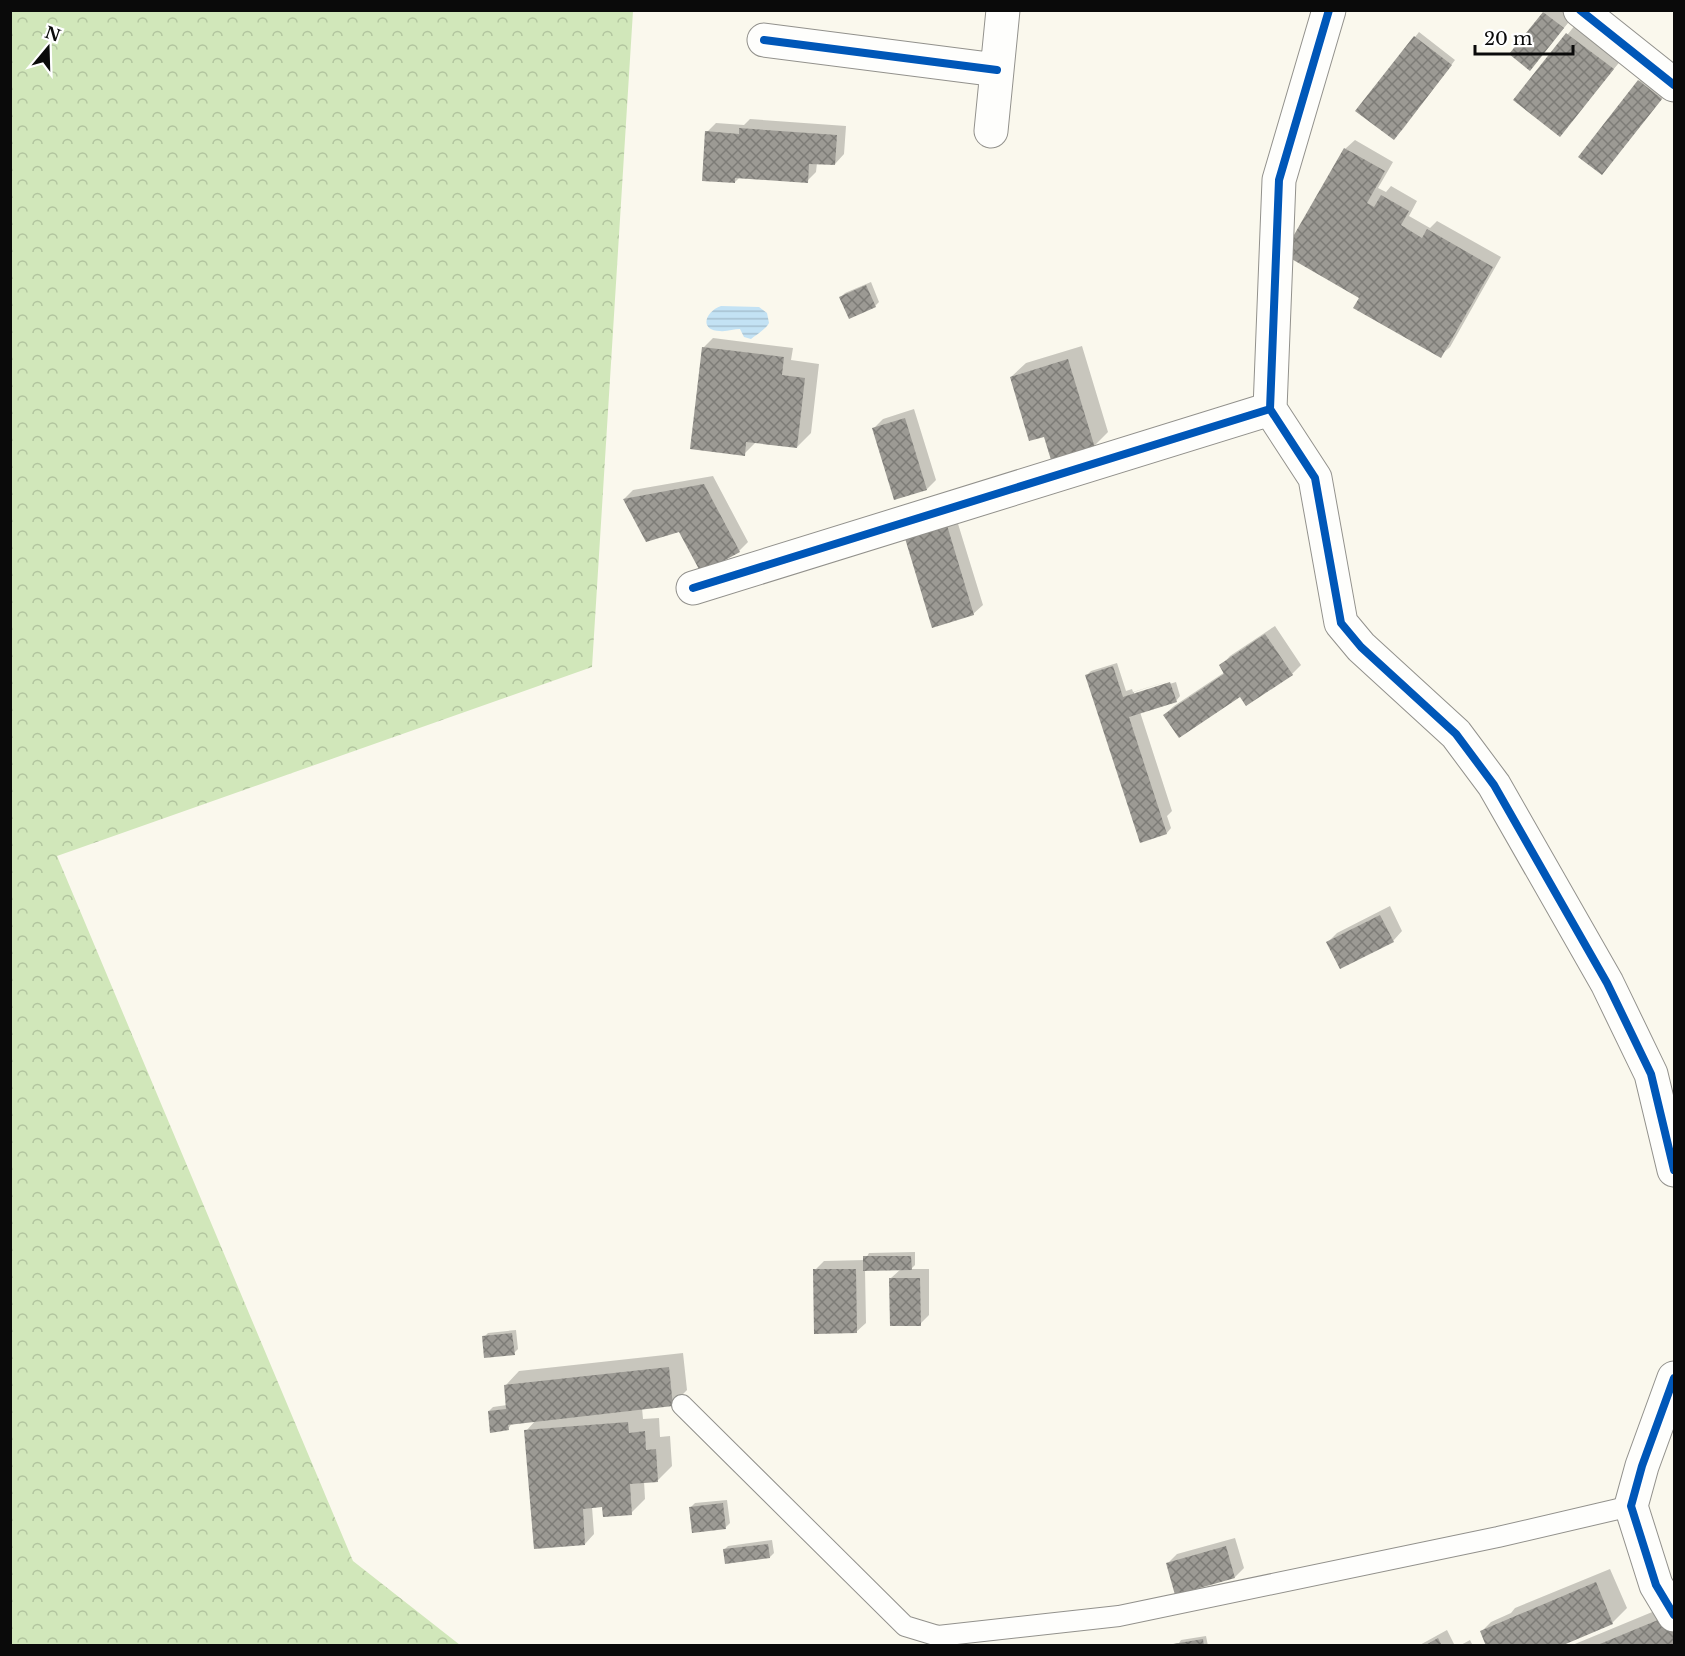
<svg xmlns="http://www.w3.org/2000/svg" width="1685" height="1656" font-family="'Libre Baskerville',serif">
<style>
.forest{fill:url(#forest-crowns)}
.water{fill:url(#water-rules)}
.shadow{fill:#0003}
.building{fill:url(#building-cross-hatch)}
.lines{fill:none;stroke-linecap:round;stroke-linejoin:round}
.service-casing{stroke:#92918c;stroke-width:22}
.minor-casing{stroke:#92918c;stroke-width:35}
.service{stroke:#fefefc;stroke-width:20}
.minor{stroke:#fefefc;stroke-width:33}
.cycleway-casing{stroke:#fff;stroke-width:11}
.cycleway{stroke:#0057b8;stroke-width:8}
</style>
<defs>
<pattern id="forest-crowns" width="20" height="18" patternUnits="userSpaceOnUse" patternTransform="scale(1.5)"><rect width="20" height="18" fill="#d1e7ba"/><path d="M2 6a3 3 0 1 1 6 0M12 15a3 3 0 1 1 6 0" fill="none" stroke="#b2c59f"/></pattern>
<pattern id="water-rules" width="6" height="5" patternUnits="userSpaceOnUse" patternTransform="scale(1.5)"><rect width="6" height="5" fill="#c3e2f4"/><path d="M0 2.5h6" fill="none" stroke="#a6c1d0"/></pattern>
<pattern id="building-cross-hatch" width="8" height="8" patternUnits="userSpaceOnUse" patternTransform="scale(1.5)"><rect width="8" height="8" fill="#9c9a94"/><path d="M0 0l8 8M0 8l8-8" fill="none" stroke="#7d7c77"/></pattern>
</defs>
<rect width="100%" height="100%" fill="#faf8ed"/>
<path class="forest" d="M11,10L633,11L592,667L57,856L353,1561L460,1645H11Z"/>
<path class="water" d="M721,306L759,307L767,313L769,323C766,329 756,335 751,339L744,337L740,329C734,329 726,332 720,331C698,330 706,311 721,306Z"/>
<path class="shadow" d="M1546,10H1562L1572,18L1539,59L1511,54Z
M1576,24L1622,59L1560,135L1515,100Z
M1419,32L1455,60L1403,129L1394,138L1357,110Z
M1648,72L1670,89L1602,173L1639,81Z
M750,119L846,126L844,154L835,164L817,163L816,172L807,181L740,177L735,182L707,132L716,123L744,125Z
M1355,140L1393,162L1378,188L1386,192L1391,186L1417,201L1409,216L1430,228L1437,221L1501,257L1450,347L1440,356L1361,297L1345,149Z
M871,282L879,302L875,306L841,297L845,293Z
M713,338L793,348L791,360L819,364L811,433L797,447L756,442L744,454L703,348Z
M1082,346L1108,432L1094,446L1045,435L1011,377L1026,363Z
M914,409L936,480L927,489L874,428L883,419Z
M713,476L748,542L739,551L680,530L624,499L633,490Z
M955,514L983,605L973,614L905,535Z
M1275,626L1301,665L1292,674L1241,695L1164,715L1174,706L1225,672L1221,666L1230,656Z
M1117,663L1126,691L1132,689L1133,692L1175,679L1134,692V695L1176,682L1180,696L1176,701L1140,712L1172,811L1167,816L1171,828L1167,833L1141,841L1087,675L1091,671Z
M1390,906L1402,931L1393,941L1328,942L1337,933Z
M915,1252V1265L911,1269H929V1315L920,1324L891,1278L901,1269L865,1270L866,1323L856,1332L815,1270L824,1261L865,1260L869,1253Z
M516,1330L518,1349L514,1353L484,1337L488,1333Z
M683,1353L687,1390L672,1405L642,1408L643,1419L659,1418L660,1437L670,1436L672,1466L658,1480L644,1481L645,1499L631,1513L604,1506L592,1507L594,1534L585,1544L526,1431L536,1420L512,1423L508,1429L489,1411L493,1407L507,1405L505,1386L519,1371Z
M727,1500L730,1523L725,1528L691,1507L695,1503Z
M1235,1538L1244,1568L1235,1577L1168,1563L1177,1554Z
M772,1540L774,1553L770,1557L724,1550L728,1546Z
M1610,1569L1627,1608L1612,1623L1482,1631L1491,1622L1511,1613L1515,1608Z
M1674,1603V1646H1570Z
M1447,1630L1455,1646H1418Z
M1206,1636L1208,1646H1177L1181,1640Z
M1470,1640L1473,1646H1459Z"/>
<path class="building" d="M1543,12L1564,28L1530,71L1509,54Z
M1566,33L1614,69L1560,137L1513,100Z
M1414,36L1452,65L1394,140L1355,111Z
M1638,80L1662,99L1602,175L1578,157Z
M739,128L837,135L835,165L809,164L808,183L735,178V183L702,181L705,131L739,134Z
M1344,148L1385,171L1367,203L1374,207L1381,195L1409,211L1401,225L1422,238L1427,229L1493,267L1441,358L1353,308L1359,298L1283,254Z
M866,285L876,307L849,319L839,297Z
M702,347L784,357L782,375L805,378L797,448L746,442L745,456L690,449Z
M1068,359L1095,448L1051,460L1044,437L1029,441L1010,377Z
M905,418L927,490L894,500L872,428Z
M704,484L740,552L701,573L679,532L646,542L623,499Z
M946,522L974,615L932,628L904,535Z
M1265,634L1293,675L1246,706L1240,697L1179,738L1163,715L1224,674L1219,665Z
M1113,666L1123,697L1170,682L1177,702L1129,717L1167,834L1140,843L1085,675Z
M1380,915L1394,942L1340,969L1326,942Z
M863,1256H911L912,1270L863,1271Z
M813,1269H856L857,1333L814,1334Z
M889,1278H920L921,1326H890Z
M512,1333L515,1355L484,1358L482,1336Z
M669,1367L673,1406L508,1425L509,1430L490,1433L488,1411L506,1409L504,1385Z
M628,1422L629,1433L645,1431L646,1450L656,1449L658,1482L630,1484L632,1515L603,1517L602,1507L583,1509L585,1545L534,1549L524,1430Z
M723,1503L726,1529L692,1533L689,1507Z
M768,1544L770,1558L725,1564L723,1549Z
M1226,1546L1235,1578L1175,1595L1166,1563Z
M1596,1582L1613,1624L1561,1646H1486L1480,1631Z
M1670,1615L1674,1626V1646H1595Z
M1438,1638L1442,1646H1424Z
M1203,1639L1204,1646H1174L1173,1644Z"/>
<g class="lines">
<g class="service-casing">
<path id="service" d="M682,1405L905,1626L938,1636L1119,1616L1498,1537L1631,1506"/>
</g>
<g class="minor-casing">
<path id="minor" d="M1329,10L1279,180L1270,409L1315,478L1341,623L1361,647L1456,734L1494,785L1607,983L1651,1074L1674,1170
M1580,10L1674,85
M764,40L997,70
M991,131L1003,10
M693,588L1270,409
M1674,1378L1642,1466L1631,1506L1656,1585L1674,1615"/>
</g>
<use href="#service" class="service"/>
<use href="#minor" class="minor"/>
<g class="cycleway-casing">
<path id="cycleway" d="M1329,10L1279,180L1270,409L1315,478L1341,623L1361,647L1456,734L1494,785L1607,983L1651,1074L1674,1170
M1580,10L1674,85
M764,40L997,70
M693,588L1270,409
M1674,1378L1642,1466L1631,1506L1656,1585L1674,1615"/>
</g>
<use href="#cycleway" class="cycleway"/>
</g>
<rect width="1685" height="1656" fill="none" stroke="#0a0a0a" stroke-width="24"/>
<g transform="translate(48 48) rotate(19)" stroke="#ffffff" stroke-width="4.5" paint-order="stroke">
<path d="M0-4.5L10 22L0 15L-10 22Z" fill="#0a0a0a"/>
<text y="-9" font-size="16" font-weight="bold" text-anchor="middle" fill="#0a0a0a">N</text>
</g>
<path d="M1475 45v9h98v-9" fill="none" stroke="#0a0a0a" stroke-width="3"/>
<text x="1484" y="45" font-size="18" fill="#0a0a0a" stroke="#ffffff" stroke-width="4.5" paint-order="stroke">20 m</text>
</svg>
